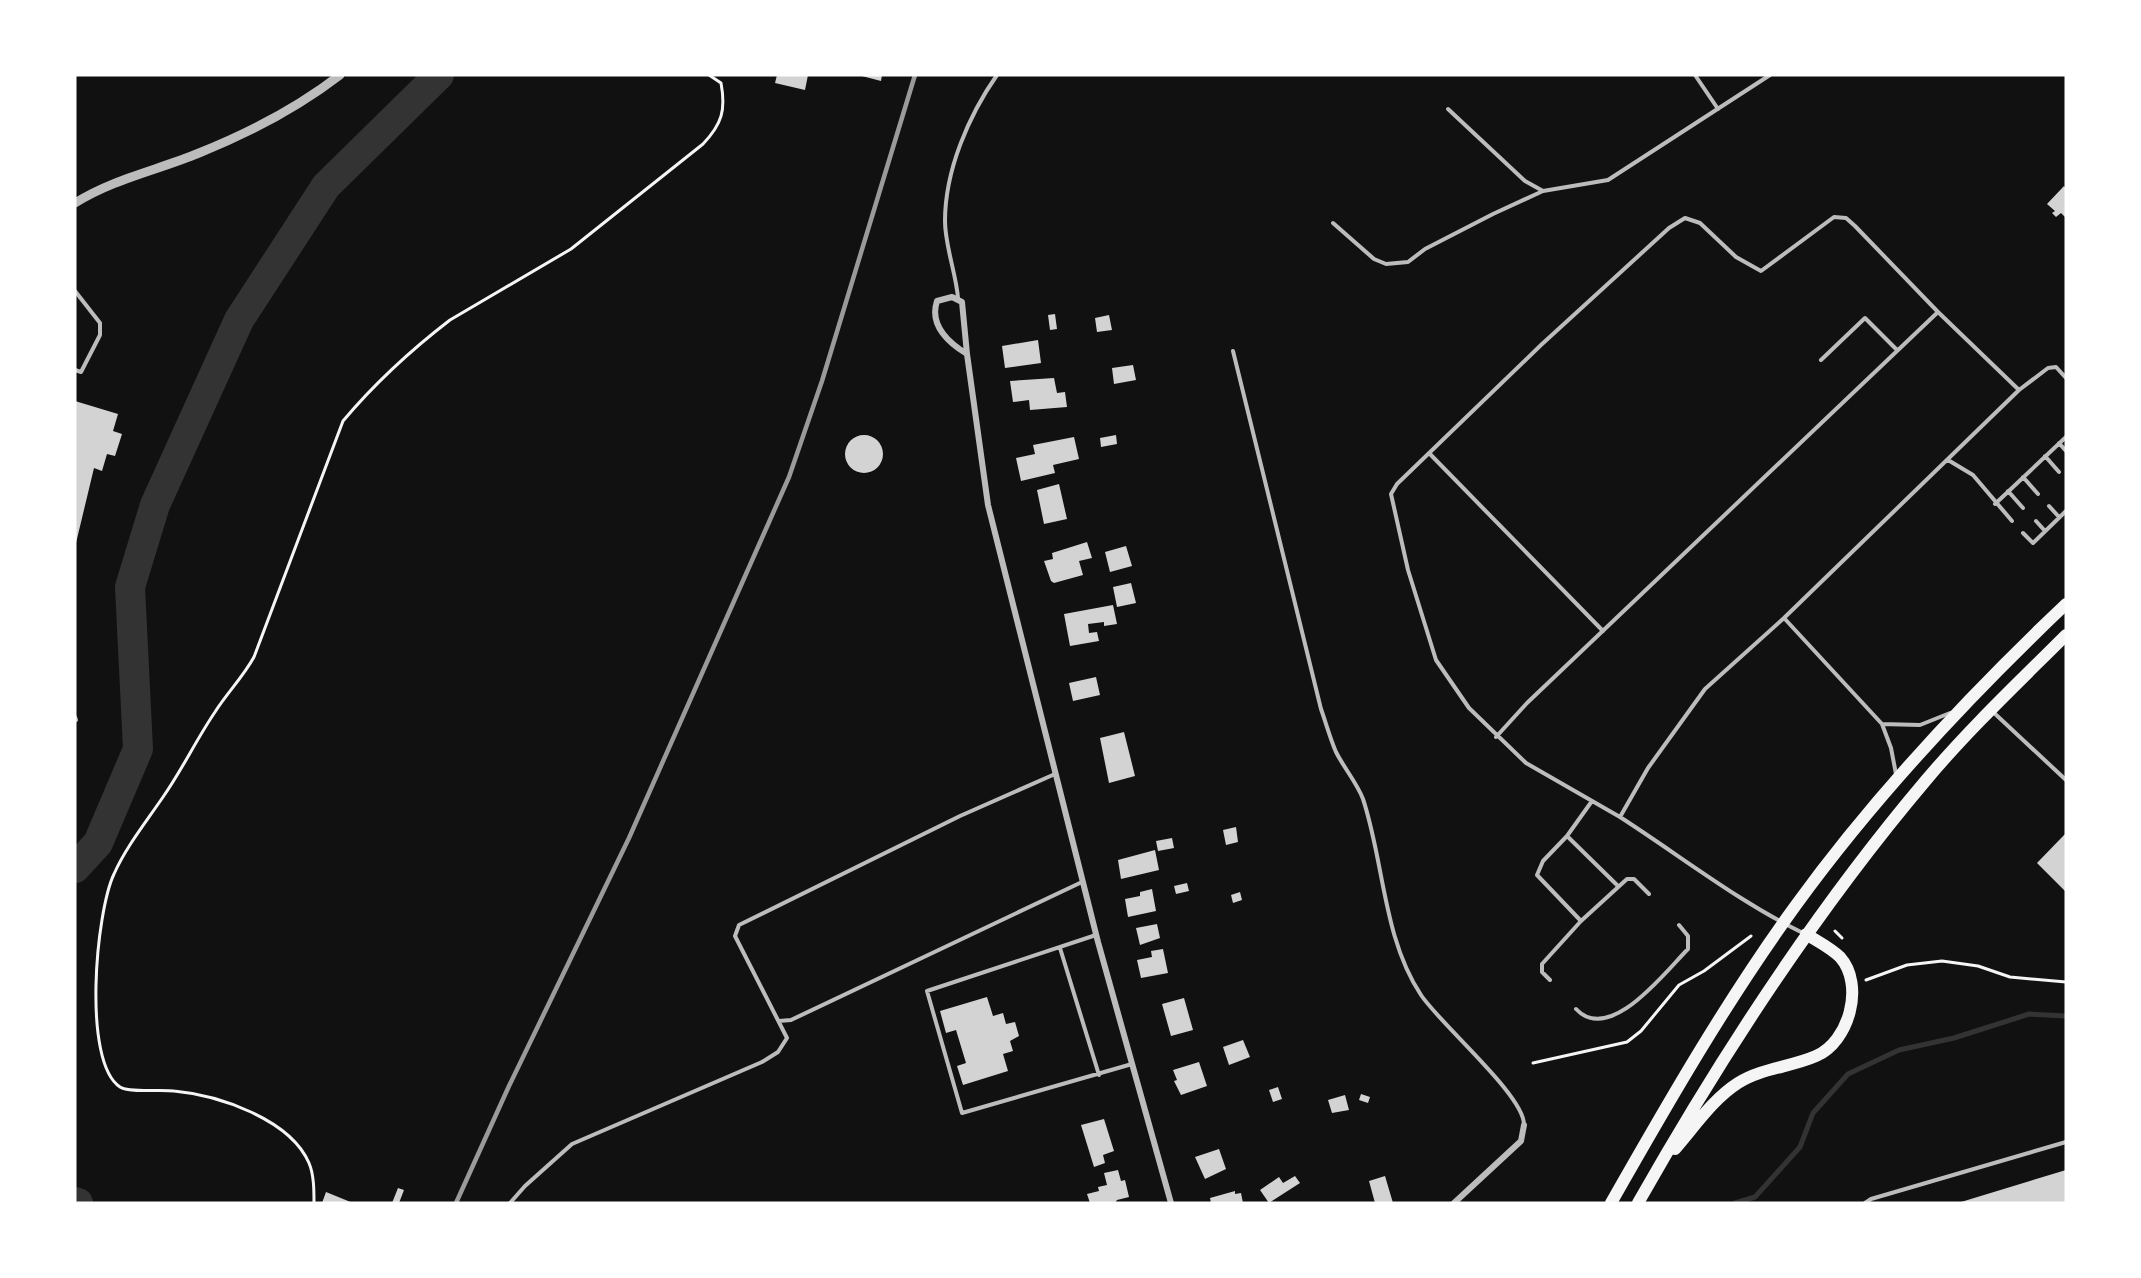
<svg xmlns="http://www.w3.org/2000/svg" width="2141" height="1278" font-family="'Work Sans',sans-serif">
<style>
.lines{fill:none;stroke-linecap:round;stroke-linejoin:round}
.stream{stroke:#333;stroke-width:5}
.river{stroke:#333;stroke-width:30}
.building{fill:#d3d3d3}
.path{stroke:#f5f5f5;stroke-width:3}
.service{stroke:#bcbcbc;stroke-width:4}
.minor{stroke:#bcbcbc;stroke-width:6}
.tertiary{stroke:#bcbcbc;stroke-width:9}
.primary{stroke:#f5f5f5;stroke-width:12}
.rail{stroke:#9a9a9a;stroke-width:4.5}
</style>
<rect width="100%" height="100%" fill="#111"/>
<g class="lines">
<path class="stream" d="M1735,1203L1755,1197L1800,1147L1813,1113L1848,1074L1899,1050L1954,1038L2029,1014L2066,1016"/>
<path class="river" d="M75,868L98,843L138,749L130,587L155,505L239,320L326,186L439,75
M75,1202L78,1203"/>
</g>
<path class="building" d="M777,75H808L805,90L775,83Z
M858,75H882L881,81Z
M2064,186L2066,189V218L2061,213L2056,217L2052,213L2055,211L2047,204Z
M1055,314L1057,329L1050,330L1048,315Z
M1109,315L1112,330L1097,332L1095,318Z
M1038,340L1041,363L1005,368L1002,346Z
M1133,365L1136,380L1114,384L1112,368Z
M1054,378L1057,393L1065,392L1067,407L1030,410L1029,400L1013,402L1010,381Z
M75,401L118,414L113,431L122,434L115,456L107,454L102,471L94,468L76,543Z
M845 454a19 19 0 1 1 38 0a19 19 0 1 1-38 0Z
M1116,435L1117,444L1101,447L1100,438Z
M1074,437L1079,459L1053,465L1055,473L1021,481L1016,458L1035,454L1033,445Z
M1059,484L1067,519L1044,524L1037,490Z
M1087,542L1092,558L1079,561L1083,575L1054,583L1051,581L1044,561L1053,559L1052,553Z
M1126,546L1132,566L1110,572L1105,552Z
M1131,583L1136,603L1117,607L1113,587Z
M1113,605L1117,624L1104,626V622L1088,624L1089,633L1097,632L1099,641L1070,646L1064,614Z
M1096,677L1100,695L1073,701L1069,683Z
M1124,732L1135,776L1109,783L1100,738Z
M1236,827L1238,842L1226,845L1223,830Z
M2066,833V892L2037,863Z
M1172,838L1174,848L1158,851L1156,841Z
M1155,850L1159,870L1121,879L1118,860Z
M1187,883L1189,891L1176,894L1174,886Z
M1152,889L1156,911L1128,917L1125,899L1140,896V892Z
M1240,892L1242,900L1233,903L1231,895Z
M1157,924L1160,938L1140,945L1136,928Z
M1163,949L1168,973L1141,978L1137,960L1152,957L1151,951Z
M987,997L993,1016L1003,1013L1006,1024L1015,1022L1019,1036L1010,1041L1013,1051L1003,1054L1008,1071L963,1085L957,1066L966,1063L956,1030L946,1033L940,1011Z
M1184,998L1193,1030L1171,1036L1162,1004Z
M1243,1040L1250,1057L1229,1065L1223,1047Z
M1199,1062L1207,1086L1181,1095L1174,1081L1177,1080L1173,1070Z
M1278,1087L1282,1099L1273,1102L1269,1090Z
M1361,1094L1370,1097L1368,1103L1359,1100Z
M1345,1095L1349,1110L1332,1113L1328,1100Z
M1104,1119L1114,1151L1103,1155L1105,1163L1094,1167L1081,1125Z
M1219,1149L1226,1169L1205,1179L1195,1157Z
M1118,1170L1121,1181L1125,1180L1129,1197L1117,1200L1115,1203H1090L1087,1194L1099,1191L1098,1187L1107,1185L1104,1173Z
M2066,1170V1203H1961V1202Z
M1295,1176L1300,1183L1269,1203L1260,1190L1279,1177L1283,1183Z
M1385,1176L1393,1203H1375L1369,1181Z
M398,1188L404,1190L399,1203H392Z
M1235,1191V1194L1241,1193L1243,1203H1211L1210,1198Z
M326,1192L353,1203H322Z"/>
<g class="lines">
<path class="path" d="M1835,931L1842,938
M1866,980L1907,965L1942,961L1978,966L2010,977L2066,982
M1533,1063L1627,1042L1641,1031L1679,985L1704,971L1751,936
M314,1203C314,1190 314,1175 309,1163C290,1119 218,1095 174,1091C162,1089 129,1093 120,1087C82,1062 96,912 114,874C126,847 146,822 163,797C182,770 196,740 215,712C227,693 243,677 254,657L343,421C375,383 411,350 450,320L571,249L703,144C722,124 726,110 721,83L709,75"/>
<path class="service" d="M1695,75L1718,109
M1448,109L1525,181L1543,191
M1834,217L1846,218L1855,226L1938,312L2019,390L1784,618L1705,689L1648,768L1620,817L1526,763L1469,708L1436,660L1408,570L1391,494L1397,484L1541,345L1669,228L1685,218L1700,223L1736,257L1761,271Z
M1333,223L1374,259L1386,264L1408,262L1425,249L1493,214L1543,191L1608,180L1770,75
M75,291L100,323V335L81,372L75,370
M958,298C956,273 945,246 945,221C945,170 969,115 997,75
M1233,351L1321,709C1326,723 1330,738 1336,752C1344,768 1357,783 1363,799C1384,862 1383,938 1421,995C1441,1025 1525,1096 1524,1125
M1821,360L1865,318L1897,350
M2019,390L2048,368L2056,367L2066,378
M2059,443L2066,451
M1429,453L1603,631
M2045,456L2059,472
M1948,460L1973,475L2012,521
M2023,477L2038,494
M2008,491L2023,508
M1995,504L2066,437
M2049,506L2059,517
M2036,521L2045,531
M2023,533L2033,543L2066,511
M1784,618L1882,724L1891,748L1896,774
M1992,711L2066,780
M75,717L76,720
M1882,724L1920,725L1950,713
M1496,737L1527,703L1938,312
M1620,817C1682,857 1739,902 1805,934
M1567,836L1618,886
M1581,921L1627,879H1634L1649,894
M1096,935L927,991L962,1113L1132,1064
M1060,948L1099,1075
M1550,980L1542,972V964L1581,921L1537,875L1543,861L1567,836L1592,801
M1576,1009C1610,1045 1665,972 1688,949V936L1679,925
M779,1021L791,1020L1082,882
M510,1203L525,1186L572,1144L762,1062L778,1052L787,1038L735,936L739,925L960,816L1055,774
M1865,1203L1871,1199L2066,1142"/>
<path class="minor" d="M952,297L962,302L967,354C949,343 929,325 937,301Z
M967,354L988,505L1098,942L1171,1203
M1454,1203L1521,1141L1524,1125"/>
<path class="tertiary" d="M75,203C113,179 158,170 199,153C249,133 297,108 340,75"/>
<path class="primary" d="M1675,1149C1695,1126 1713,1099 1738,1083C1762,1068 1791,1067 1816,1056C1849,1042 1865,985 1840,957C1831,948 1817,941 1806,934
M1611,1203C1669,1101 1727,1000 1796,905C1875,796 1968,697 2066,604
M1638,1203C1723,1053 1816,910 1927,779C1970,728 2019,682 2066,635"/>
<path class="rail" d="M456,1203L509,1086L629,838L789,477L822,381L915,75"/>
</g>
<rect width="2141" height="1278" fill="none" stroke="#ffffff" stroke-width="153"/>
</svg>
